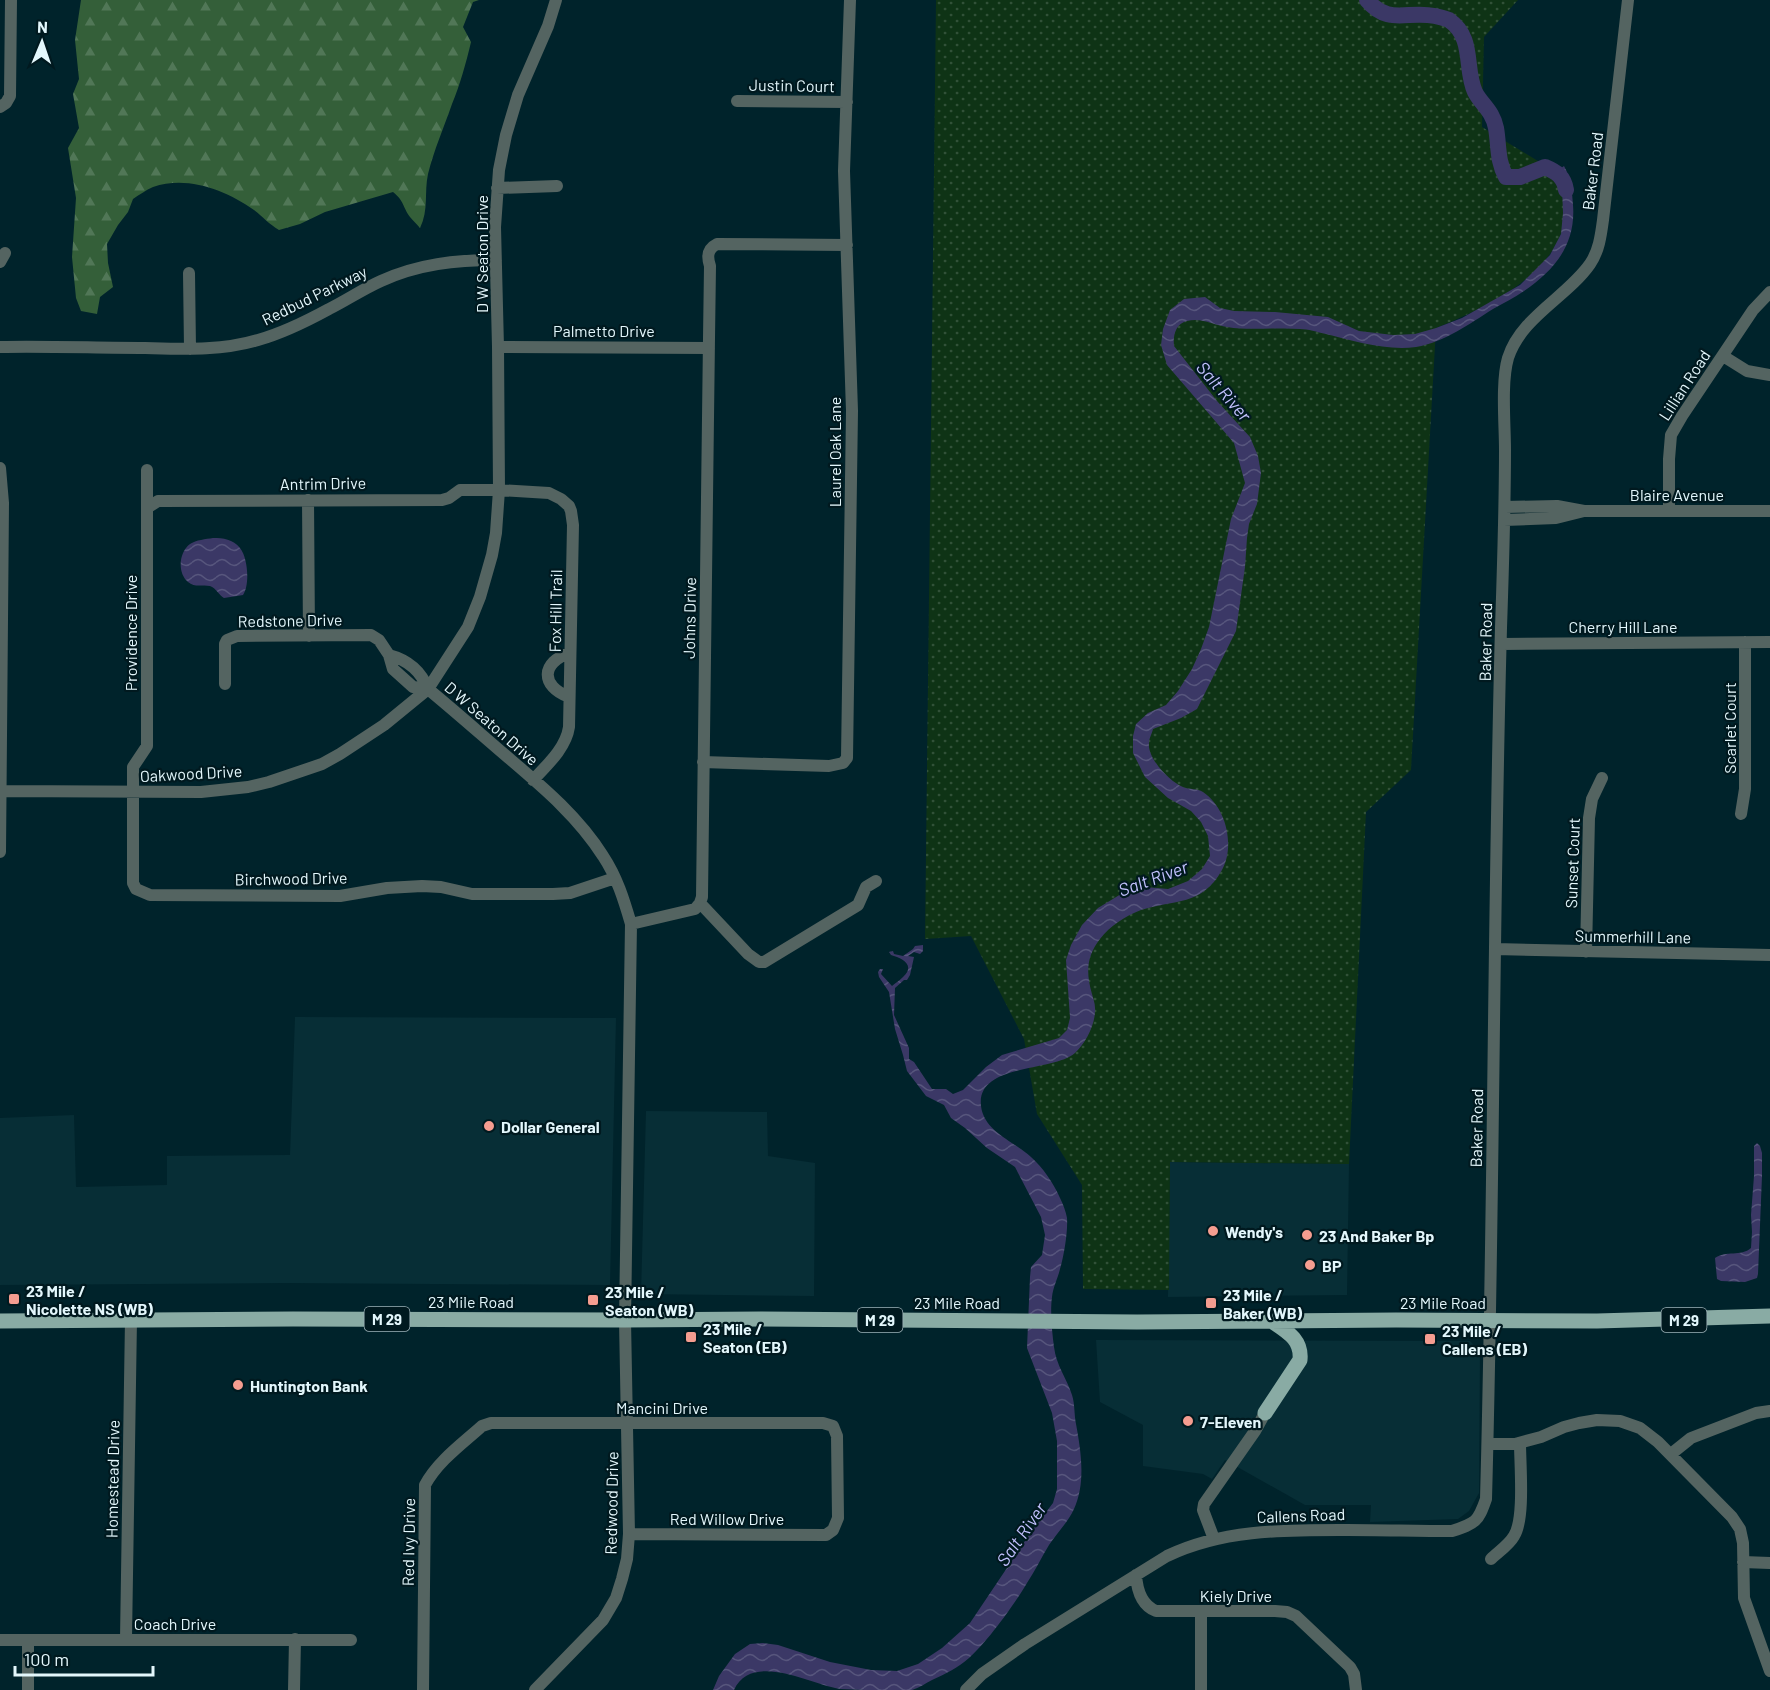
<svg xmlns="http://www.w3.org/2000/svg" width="1770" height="1690" font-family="Barlow,sans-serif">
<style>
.built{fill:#072e36}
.grass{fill:url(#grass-dots)}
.forest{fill:url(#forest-firs)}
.water{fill:url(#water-waves)}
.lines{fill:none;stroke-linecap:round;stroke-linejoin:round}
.river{stroke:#3b3866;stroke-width:16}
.minor{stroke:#546461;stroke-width:12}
.major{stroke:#89aba4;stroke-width:15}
.poi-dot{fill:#f59d90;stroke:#00191f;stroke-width:2}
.labels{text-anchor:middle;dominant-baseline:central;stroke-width:4.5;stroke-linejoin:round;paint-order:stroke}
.shield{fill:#00191f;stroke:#9fb4ba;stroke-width:1.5}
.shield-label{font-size:15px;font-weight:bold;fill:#e3f7fc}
.street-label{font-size:16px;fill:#e3f7fc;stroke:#00191f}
.poi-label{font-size:16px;font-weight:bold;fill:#e3f7fc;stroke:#00191f;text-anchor:start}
.water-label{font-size:18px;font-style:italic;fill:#c1c0fd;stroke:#00191f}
</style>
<defs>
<pattern id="grass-dots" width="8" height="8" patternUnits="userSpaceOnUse" patternTransform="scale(1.5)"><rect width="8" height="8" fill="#0e3315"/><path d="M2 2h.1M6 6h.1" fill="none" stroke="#315138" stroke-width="1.8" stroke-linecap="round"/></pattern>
<pattern id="forest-firs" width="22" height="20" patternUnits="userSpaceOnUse" patternTransform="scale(1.5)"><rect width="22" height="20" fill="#345f39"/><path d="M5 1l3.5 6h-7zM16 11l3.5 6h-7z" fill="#517757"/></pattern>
<pattern id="water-waves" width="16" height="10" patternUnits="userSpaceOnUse" patternTransform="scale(1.5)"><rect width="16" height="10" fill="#3b3866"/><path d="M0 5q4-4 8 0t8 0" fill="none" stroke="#57567d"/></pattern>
</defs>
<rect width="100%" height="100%" fill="#00232b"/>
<path class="built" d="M295,1017L616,1018L610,1285L286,1283L0,1285V1118L74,1115L76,1187L167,1185V1156L290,1155Z
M646,1111L767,1112L768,1156L815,1163L814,1296L641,1294Z
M1170,1162L1349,1164L1347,1295L1168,1297Z
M1096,1340L1470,1341L1480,1352L1479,1493L1469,1511L1458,1519L1370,1522L1371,1505H1305L1225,1460L1212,1479L1203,1474L1143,1466V1425L1100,1402Z"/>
<path class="grass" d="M936,0H1518L1484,37L1482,127L1556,172C1563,191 1568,216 1560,236C1541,282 1480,310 1436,328L1411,770L1366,812L1349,1164L1170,1162L1169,1290L1083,1289L1082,1185L1037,1114L1024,1039L971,936L925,939Z"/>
<path class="forest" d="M81,0H479L473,2L463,27L471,42C466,63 460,85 452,104C444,127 434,150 428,174C424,192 429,210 420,228C417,224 413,221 410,217C402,206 405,202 393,192L325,212L300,224L279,230C269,224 263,217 254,210C226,190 187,175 153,187C146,190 139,195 133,199L128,212L118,225L107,244L108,263L113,287L100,297L97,314L81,311L76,298L72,257L76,198L68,148L79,128L73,94L79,79L75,40Z"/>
<path class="water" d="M1564,166C1571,179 1572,191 1573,205C1576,244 1555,270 1524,291C1514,298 1503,303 1493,309C1469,324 1445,342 1416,347C1386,351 1354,341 1326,334C1317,332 1308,329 1300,329C1276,327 1250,331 1227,327C1214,325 1201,317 1187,321C1175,324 1173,336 1174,346L1217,401L1250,437L1258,456L1261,473L1257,504L1249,524L1247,538L1245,567L1236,631L1197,709L1181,718L1153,729C1152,734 1149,738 1149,743C1147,758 1170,782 1183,787C1190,790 1197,788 1203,792C1227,808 1235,847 1222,870C1201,907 1175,899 1141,910C1125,916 1110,926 1100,939C1086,957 1086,973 1092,994C1093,998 1095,1003 1095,1008C1096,1023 1086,1043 1075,1053C1054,1072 976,1063 981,1106C984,1132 1014,1141 1031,1157C1043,1168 1053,1182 1060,1198C1063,1204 1066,1212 1067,1218C1068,1231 1064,1256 1060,1269C1058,1278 1053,1287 1052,1297C1050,1312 1052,1332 1054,1347C1056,1365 1067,1379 1072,1395C1075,1404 1074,1414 1076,1424C1081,1451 1086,1483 1074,1509C1068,1522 1057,1533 1049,1545C1041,1558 1035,1571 1027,1583C1014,1605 988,1641 969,1658C958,1668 945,1674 932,1680C926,1683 919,1688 912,1690C906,1690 897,1690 891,1690C874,1690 856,1690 840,1689C810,1684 752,1651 734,1690H713L719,1676L735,1654L750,1644L763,1643L778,1645L830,1662L871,1670L897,1671L918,1664L942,1648L970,1623L1031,1532L1053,1503L1057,1489V1441L1052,1413L1027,1348L1030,1277L1031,1267L1042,1255L1045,1235L1041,1217L1015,1167L987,1148L965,1128L951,1118L944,1105L926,1096L907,1071L903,1055L895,1029L889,992L879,977L878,972L880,969H883L881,974L892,986C895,983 899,981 903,977C916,965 902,958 891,955L889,952L893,951L894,954L903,956L913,949L915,946L923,945V951L920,954L914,952L908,956L914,957L910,975L907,980H904L895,988L894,1015L909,1048V1059L914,1062L932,1089H946L953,1094L963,1090L986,1067L1002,1055L1059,1038L1067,1030L1070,1018L1066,960L1071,945L1082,925L1098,908L1126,891L1146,887L1168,889L1188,881L1202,869L1210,856L1208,836L1201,822L1191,811L1168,798L1145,777L1133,753V736L1136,724L1148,713L1166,705L1178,691L1192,669L1201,649L1209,627L1231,519L1245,483L1234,443L1167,365L1161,345L1163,329L1170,310L1184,299L1205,297L1220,308L1234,311L1275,312L1328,317L1359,331L1393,335L1415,334L1436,328L1462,318L1520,285L1550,255L1561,234L1563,213L1562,188L1556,172Z
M213,538C223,538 233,539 240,548C248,558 250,585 243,595L224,598C219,595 216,588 210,586C203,584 195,588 188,582C177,573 179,552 190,544C196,540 206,539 213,538Z
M1757,1143L1760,1146L1762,1153V1176L1758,1274L1757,1278L1745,1282L1721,1281L1717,1279L1715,1258C1726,1250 1741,1257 1751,1248L1752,1232L1751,1215L1754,1176V1146Z"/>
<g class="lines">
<path class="river" d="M1367,0C1389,26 1407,10 1435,16C1439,17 1445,18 1449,20C1475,38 1464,68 1475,92C1481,104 1493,111 1496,128C1499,145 1497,161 1506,177H1520L1545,167C1557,172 1564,177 1566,190"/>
<path class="minor" d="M737,101L847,102
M0,107L6,103L10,96L11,0
M497,188L557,186
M0,262L5,253
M189,273L190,349
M0,347C48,346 97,348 145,348C183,349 222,351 258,340C283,333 307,321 329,309C347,300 363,289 381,281C418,264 456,260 496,260
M498,347L709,348
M1723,356L1747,371L1770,375
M0,468L3,503L0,852
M147,470V746L133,767V883L136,889L150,895L340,896L387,888L422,886L441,887L472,894H553L570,893L615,878
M308,500L309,636
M147,508L158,501L442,500L449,498L460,490H499L549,493L561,499L569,506L571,511L573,525L569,727C566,748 547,765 533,780
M1584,511H1770
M1669,511V459L1671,435L1682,416L1753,310L1770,292
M1504,520L1556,518L1584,511L1557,506L1505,507
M1501,644L1770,642
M225,684V644L227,640L237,636L371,635L379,640L389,655
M428,689L413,687L393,669L389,655C408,660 421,671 428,689C456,712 484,737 511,760C545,789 579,818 603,856C617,877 624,900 631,924L625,1320L629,1534L627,1559L622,1579L616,1598L603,1620L535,1690
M569,697C540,686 541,662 570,653
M703,762L829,766L843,763L847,758L852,411L844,171L850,0
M0,791L201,792L248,787L269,782L322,764L340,754L384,725L428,689L468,627L480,597L492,555L496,533L499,490L498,347L495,227L499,170L506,135L518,95L548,26L556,0
M1741,814L1745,789V642
M700,903L748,954L759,962H764L858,905L866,887L876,881
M631,924L695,909L700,903L702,897L709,338L710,266C707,257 707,249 717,244L847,245
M1495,949L1770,955
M1586,952L1589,818L1592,799L1602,778
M1488,1444H1515L1541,1437L1564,1427L1579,1423L1597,1420L1620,1421L1640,1428L1658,1442L1732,1517L1740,1529L1743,1543L1744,1598L1770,1671
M1671,1454L1691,1438L1756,1413L1770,1411
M1214,1539L1203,1510L1204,1504L1255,1431L1265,1413
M1491,1559C1498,1552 1509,1545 1514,1536C1525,1519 1520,1465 1520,1443
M1743,1562L1770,1563
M1136,1575C1137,1590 1141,1605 1156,1611H1275L1287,1612L1296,1616L1350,1667L1354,1674L1356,1690
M126,1639L131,1319
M0,1640H351
M28,1690V1640
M294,1690L295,1639
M423,1690L425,1485C438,1461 462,1444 482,1426L491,1423H823L833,1426L837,1436L838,1518L833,1530L826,1535L629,1534
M966,1690L982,1674L1025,1644L1167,1556C1223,1529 1285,1530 1347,1530C1382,1530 1417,1531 1452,1531C1476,1523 1478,1522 1486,1499C1494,1209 1493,918 1501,628C1503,569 1505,509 1505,450C1505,424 1501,382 1508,358C1521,317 1567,297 1590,264C1599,251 1601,235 1603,220L1628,0
M1201,1690V1611"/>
<path class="major" d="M0,1321L293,1319L625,1320L761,1319L1137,1322L1396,1320L1597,1321L1770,1316
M1265,1413L1300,1360C1302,1340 1288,1332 1273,1322"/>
</g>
<g class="poi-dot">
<circle cx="489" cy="1126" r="6"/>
<circle cx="1213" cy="1231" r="6"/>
<circle cx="1307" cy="1235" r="6"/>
<circle cx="1310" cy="1265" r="6"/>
<rect x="8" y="1293" width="12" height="12" rx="3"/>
<rect x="587" y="1294" width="12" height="12" rx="3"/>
<rect x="1205" y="1297" width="12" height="12" rx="3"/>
<rect x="685" y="1331" width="12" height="12" rx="3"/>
<rect x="1424" y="1333" width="12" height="12" rx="3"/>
<circle cx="238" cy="1385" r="6"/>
<circle cx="1188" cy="1421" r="6"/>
</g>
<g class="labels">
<g class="shield">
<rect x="364.5" y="1307" width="45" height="24" rx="4.5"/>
<rect x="857.5" y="1308" width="45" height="24" rx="4.5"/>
<rect x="1661.5" y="1308" width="45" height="24" rx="4.5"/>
</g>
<g class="shield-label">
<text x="387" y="1319">M 29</text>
<text x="880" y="1320">M 29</text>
<text x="1684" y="1320">M 29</text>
</g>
<g class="street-label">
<text transform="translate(792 85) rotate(1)">Justin Court</text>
<text transform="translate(1592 171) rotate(-83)">Baker Road</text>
<text transform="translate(481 254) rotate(-90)">D W Seaton Drive</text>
<text transform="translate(314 295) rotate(-26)">Redbud Parkway</text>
<text x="604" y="330">Palmetto Drive</text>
<text transform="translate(1684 385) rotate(-57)">Lillian Road</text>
<text transform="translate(834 452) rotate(-90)">Laurel Oak Lane</text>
<text transform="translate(323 483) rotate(-1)">Antrim Drive</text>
<text x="1677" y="494">Blaire Avenue</text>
<text transform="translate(555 611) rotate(-89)">Fox Hill Trail</text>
<text transform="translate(689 618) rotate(-89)">Johns Drive</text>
<text transform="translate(290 620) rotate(-1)">Redstone Drive</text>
<text x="1623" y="626">Cherry Hill Lane</text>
<text transform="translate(130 633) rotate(-90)">Providence Drive</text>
<text transform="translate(1485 642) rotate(-89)">Baker Road</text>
<text transform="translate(492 723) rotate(41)">D W Seaton Drive</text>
<text transform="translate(1729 728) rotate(-90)">Scarlet Court</text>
<text transform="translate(191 773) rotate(-3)">Oakwood Drive</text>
<text transform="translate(1572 863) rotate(-88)">Sunset Court</text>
<text transform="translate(291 878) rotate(-1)">Birchwood Drive</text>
<text transform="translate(1633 936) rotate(1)">Summerhill Lane</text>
<text transform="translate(1476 1128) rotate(-89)">Baker Road</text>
<text x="471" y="1301">23 Mile Road</text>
<text x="957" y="1302">23 Mile Road</text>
<text x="1443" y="1302">23 Mile Road</text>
<text x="662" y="1407">Mancini Drive</text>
<text transform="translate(112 1479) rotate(-89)">Homestead Drive</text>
<text transform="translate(611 1503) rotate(-89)">Redwood Drive</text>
<text transform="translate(1301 1515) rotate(-2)">Callens Road</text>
<text x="727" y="1518">Red Willow Drive</text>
<text transform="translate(408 1542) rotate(-89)">Red Ivy Drive</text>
<text x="1236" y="1595">Kiely Drive</text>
<text x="175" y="1623">Coach Drive</text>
</g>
<g class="poi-label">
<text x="501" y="1126">Dollar General</text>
<text x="1225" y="1231">Wendy's</text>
<text x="1319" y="1235">23 And Baker Bp</text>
<text x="1322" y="1265">BP</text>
<text x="26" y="1290">23 Mile /<tspan x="26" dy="18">Nicolette NS (WB)</tspan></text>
<text x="605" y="1291">23 Mile /<tspan x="605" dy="18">Seaton (WB)</tspan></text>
<text x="1223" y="1294">23 Mile /<tspan x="1223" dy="18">Baker (WB)</tspan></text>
<text x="703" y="1328">23 Mile /<tspan x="703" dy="18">Seaton (EB)</tspan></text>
<text x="1442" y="1330">23 Mile /<tspan x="1442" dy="18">Callens (EB)</tspan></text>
<text x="250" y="1385">Huntington Bank</text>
<text x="1200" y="1421">7-Eleven</text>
</g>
<g class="water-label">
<text transform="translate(1224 391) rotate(49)">Salt River</text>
<text transform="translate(1153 878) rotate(-20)">Salt River</text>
<text transform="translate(1021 1534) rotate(-55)">Salt River</text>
</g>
</g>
<g transform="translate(42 42) rotate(2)" stroke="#00191f" stroke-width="4.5" paint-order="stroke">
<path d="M0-4.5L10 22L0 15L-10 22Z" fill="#e3f7fc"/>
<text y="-9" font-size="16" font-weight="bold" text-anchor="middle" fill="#e3f7fc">N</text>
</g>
<path d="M15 1666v9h138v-9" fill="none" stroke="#e3f7fc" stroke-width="3"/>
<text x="24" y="1666" font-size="18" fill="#e3f7fc" stroke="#00191f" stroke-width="4.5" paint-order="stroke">100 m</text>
</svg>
